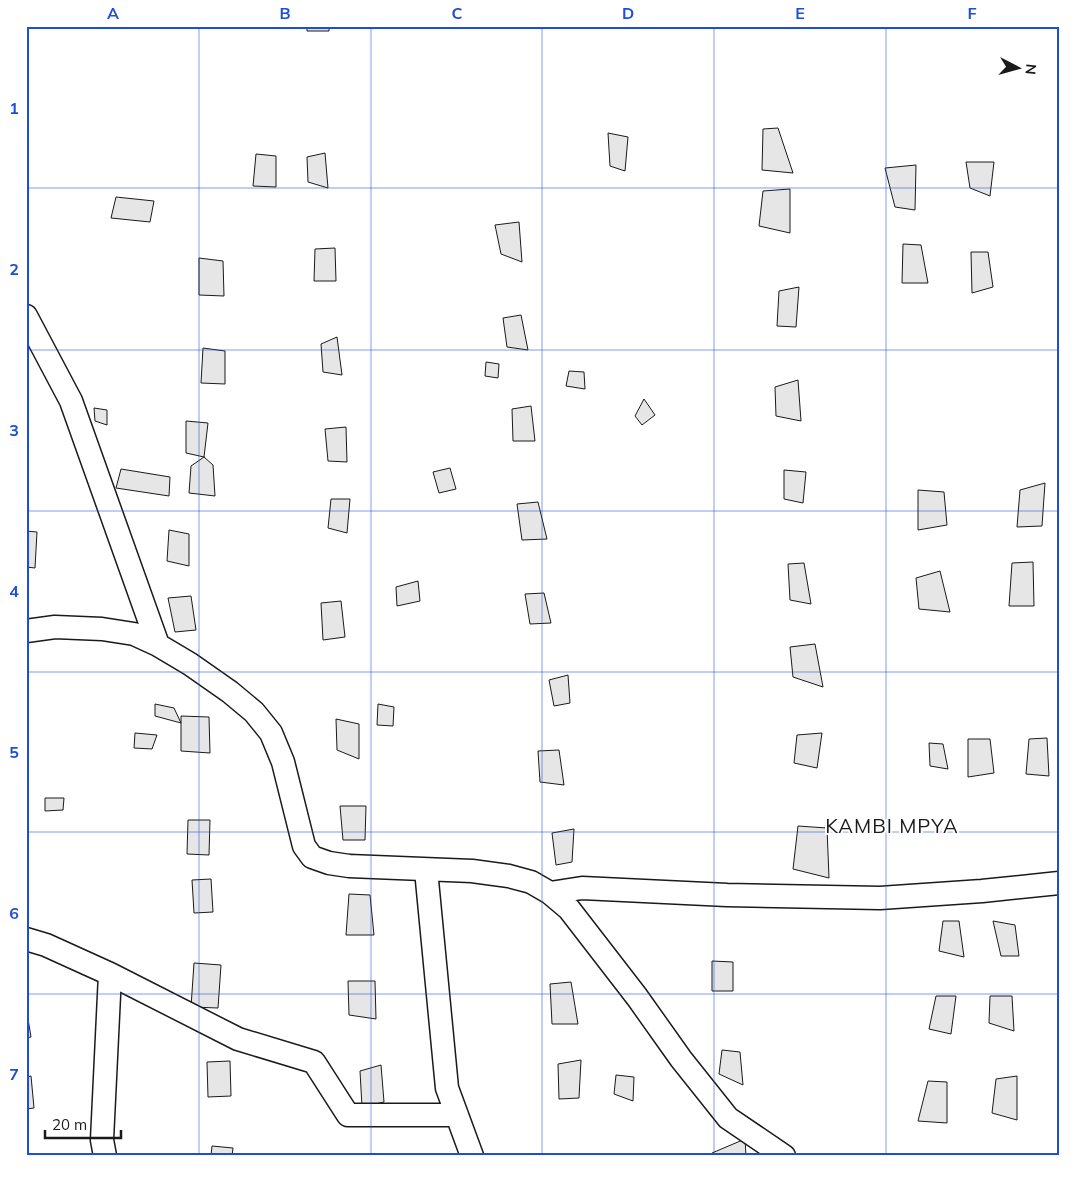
<svg xmlns="http://www.w3.org/2000/svg" width="1085" height="1182" font-family="Mulish,sans-serif">
<style>
.building{fill:#e6e6e6;stroke:#1a1a1a}
.lines{fill:none;stroke-linecap:round;stroke-linejoin:round}
.street-casing{stroke:#1a1a1a;stroke-width:25}
.street{stroke:#fff;stroke-width:22}
.grid{fill:none;stroke:#1d4ed8;stroke-width:1;stroke-opacity:0.55}
.labels{text-anchor:middle;dominant-baseline:central;stroke-width:4;stroke-linejoin:round;paint-order:stroke}
.quarter-label{font-size:20px;letter-spacing:1px;fill:#1a1a1a;stroke:#fff}
.neatline{fill:none;stroke:#1d4ed8;stroke-width:2}
.grid-label{font-size:16px;text-anchor:middle;font-weight:bold;fill:#1d4ed8}
</style>
<rect width="100%" height="100%" fill="#fff"/>
<path class="building" d="M307,26H329V31H307Z
M778,128L793,173L762,170L763,129Z
M608,133L628,137L625,171L610,166Z
M325,153L328,188L308,182L307,157Z
M256,154L276,156V187L253,186Z
M966,162H994L990,196L970,188Z
M916,165L915,210L895,207L885,168Z
M790,189V233L759,226L763,191Z
M116,197L154,201L150,222L111,218Z
M519,222L522,262L501,254L495,225Z
M903,244L921,245L928,283H902Z
M335,248L336,281H314L315,249Z
M971,252H988L993,287L972,293Z
M199,258L223,261L224,296L199,295Z
M799,287L796,327L777,326L779,291Z
M521,315L528,350L507,347L503,318Z
M337,337L342,375L323,372L321,344Z
M203,348L225,351V384L201,383Z
M486,362L499,364L498,378L485,376Z
M569,371L584,372L585,389L566,386Z
M798,380L801,421L776,416L775,387Z
M644,399L655,415L642,425L635,416Z
M531,406L535,441H513L512,409Z
M94,408L107,410V425L95,421Z
M186,421L208,423L204,457L186,453Z
M346,427L347,462L328,461L325,429Z
M204,457L213,465L215,496L189,493L191,466Z
M450,468L456,489L439,493L433,472Z
M121,469L170,477L169,496L116,488Z
M784,470L806,472L803,503L784,499Z
M1045,483L1042,526L1017,527L1020,490Z
M918,490L944,492L947,525L918,530Z
M331,499H350L347,533L328,528Z
M538,502L547,539L522,540L517,504Z
M169,530L189,534V566L167,561Z
M26,531L37,532L35,568L26,567Z
M1033,562L1034,606H1009L1012,563Z
M804,563L811,604L790,600L788,564Z
M940,571L950,612L919,609L916,578Z
M418,581L420,601L397,606L396,587Z
M544,593L551,623L530,624L525,594Z
M191,596L196,630L175,632L168,598Z
M341,601L345,637L323,640L321,603Z
M815,644L823,687L793,677L790,647Z
M568,675L570,703L554,706L549,680Z
M155,704L174,708L181,723L155,716Z
M378,704L394,707L393,726L377,725Z
M181,716L209,717L210,753L181,751Z
M336,719L359,724V759L337,750Z
M135,733L157,735L152,749L134,748Z
M822,733L817,768L794,763L797,735Z
M1047,738L1049,776L1026,774L1029,739Z
M968,739H990L994,773L968,777Z
M929,743L943,744L948,769L930,766Z
M559,750L564,785L540,782L538,751Z
M45,798H64L63,810L45,811Z
M340,806H366L365,840H343Z
M188,820H210L209,855L187,854Z
M798,826L827,828L829,878L793,869Z
M574,829L572,862L556,865L552,833Z
M211,879L213,912L194,913L192,880Z
M349,894L370,895L374,935H346Z
M943,921H959L964,957L939,951Z
M993,921L1015,925L1019,956H1001Z
M712,961L733,962V991H712Z
M194,963L221,965L218,1008L191,1007Z
M348,981H375L376,1019L349,1015Z
M571,982L578,1024H552L550,984Z
M936,996H956L951,1034L929,1029Z
M990,996H1012L1014,1031L989,1023Z
M26,1007L31,1037L26,1038Z
M722,1050L740,1052L743,1085L719,1074Z
M581,1060L579,1098L559,1099L558,1064Z
M230,1061L231,1096L208,1097L207,1062Z
M381,1065L384,1102L362,1107L360,1071Z
M616,1075L634,1077L633,1101L614,1094Z
M31,1076L34,1108L26,1109V1077Z
M1017,1076V1120L992,1113L996,1079Z
M928,1081L947,1082V1123L918,1121Z
M745,1139L746,1156H713L712,1153Z
M212,1146L233,1148L232,1156H211Z
M585,1154V1156H560Z"/>
<g class="lines">
<g class="street-casing">
<path id="street" d="M26,316L71,401L158,645
M26,631L55,627L102,629L134,634L158,645L190,664L230,692L254,712L271,733L283,762L304,846L312,857L329,863L349,866L472,871L509,876L531,882L550,893L569,909L637,997L681,1059L728,1118L784,1156
M426,870L447,1088L472,1156
M550,893L582,888L727,895L880,898L982,891L1059,883
M26,939L46,945L110,974L102,1140L105,1156
M110,974L238,1039L314,1062L348,1115H457"/>
</g>
<use href="#street" class="street"/>
</g>
<path class="grid" d="M199,26V1156M371,26V1156M542,26V1156M714,26V1156M886,26V1156M26,188H1059M26,350H1059M26,511H1059M26,672H1059M26,832H1059M26,994H1059"/>
<g class="labels">
<g class="quarter-label">
<text x="892" y="825">KAMBI MPYA</text>
</g>
</g>
<rect width="1085" height="1182" fill="none" stroke="#ffffff" stroke-width="55"/>
<g transform="translate(1018 68) rotate(96)" stroke="#ffffff" stroke-width="4" paint-order="stroke">
<path d="M0-4L9 19L0 12L-9 19Z" fill="#1a1a1a"/>
<text y="-8" font-size="14" font-weight="bold" text-anchor="middle" fill="#1a1a1a">N</text>
</g>
<path d="M45 1130v8h76v-8" fill="none" stroke="#1a1a1a" stroke-width="2.5"/>
<text x="52" y="1130" font-size="15" fill="#1a1a1a" stroke="#ffffff" stroke-width="4" paint-order="stroke">20 m</text>
<rect x="28" y="28" width="1030" height="1126" class="neatline"/>
<g class="grid-label">
<text x="113" y="19">A</text>
<text x="285" y="19">B</text>
<text x="457" y="19">C</text>
<text x="628" y="19">D</text>
<text x="800" y="19">E</text>
<text x="972" y="19">F</text>
<text x="14" y="114">1</text>
<text x="14" y="275">2</text>
<text x="14" y="436">3</text>
<text x="14" y="597">4</text>
<text x="14" y="758">5</text>
<text x="14" y="919">6</text>
<text x="14" y="1080">7</text>
</g>
</svg>
